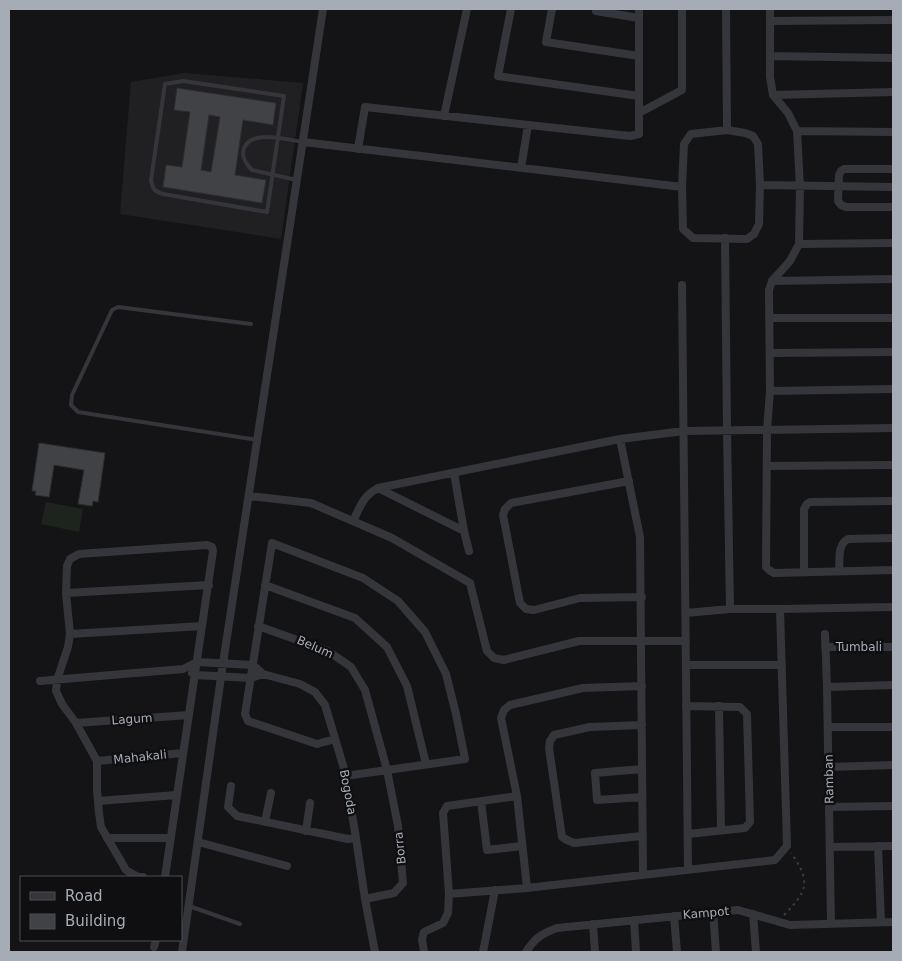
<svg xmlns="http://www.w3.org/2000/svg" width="902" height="961" font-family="'DejaVu Sans',sans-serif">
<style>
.built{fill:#202023}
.green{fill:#1d241d}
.building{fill:#404246;stroke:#2e2e32;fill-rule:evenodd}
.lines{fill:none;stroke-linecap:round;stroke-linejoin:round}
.path{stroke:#3b3d42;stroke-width:2;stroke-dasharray:2.5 4;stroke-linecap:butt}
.service{stroke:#35363b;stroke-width:4}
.minor{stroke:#35363b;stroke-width:8}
.labels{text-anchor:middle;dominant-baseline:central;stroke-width:5;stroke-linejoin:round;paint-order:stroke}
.street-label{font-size:12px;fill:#a6acb6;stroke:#0f0f11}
</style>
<rect width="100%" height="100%" fill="#141416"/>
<path class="built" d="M185,73L303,83L281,239L120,214L131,82Z"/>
<path class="green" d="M46,502L83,509L79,532L41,524Z"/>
<path class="building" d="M177,88L276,103L273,125L243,120L235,175L266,180L262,203L163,187L166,165L182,167L190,112L174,110ZM209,115L220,117L211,172L201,170Z
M39,443L105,453L98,502L93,501L92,506L78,504L84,470L54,465L49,497L35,495L36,491H32Z"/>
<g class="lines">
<path class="path" d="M784,915C808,891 811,881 791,853"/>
<path class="service" d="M183,81L284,96L267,212L163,194C154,191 153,190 151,180L165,84Z
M297,180L252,170C247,165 243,160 243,153C246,127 287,140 303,142
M251,324L118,307L112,310L72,395L71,405L78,412L258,440
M189,906L240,924"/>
<path class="minor" d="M511,9L498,76L639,96
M552,9L546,42L639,56
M596,9V11L639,18
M726,9L727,130
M770,9V77L773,95L788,113L797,131L800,187L799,244L790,261L772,281L769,290L770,391L767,430L766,567L769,570L774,573L893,570
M770,21L893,20
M770,56L893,58
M773,95L893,92
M639,113L682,90V9
M444,116L467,9
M727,130L745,133L753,136L758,144L760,185L759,224L754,234L747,239L693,238L683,229L682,187L684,144L691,134Z
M797,131L893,132
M303,142L682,187
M358,149L365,107L630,136L639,134V9
M521,168L528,125
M893,169H844L841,171L839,175L838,201L841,205L846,207H893
M760,185L893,187
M725,238L727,430L730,609
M799,244L893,243
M772,281L893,279
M682,285L688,869
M769,318H893
M770,353L893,352
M770,391L893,389
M620,439L640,537L643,874
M767,466L893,465
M454,473L464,531L469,551
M629,481L511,503L505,509L503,515L520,603L526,609L534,610L580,598L642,597
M378,488L464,531
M249,496L311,503L392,538L470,583L487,651L494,658L504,660L579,641H686
M353,521C360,507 363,496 378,488L620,439L684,431L893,428
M839,571C840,560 837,545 848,539L893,538
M804,572V509L807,504L810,502L893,501
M265,585L355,618L387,647L407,686L426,764
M66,593L209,585
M780,609L893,607
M258,626L328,651L351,667L365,690L387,770L398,826L403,883L394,893L365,899
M70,634L202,626
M825,634L827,687L831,924
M825,647H893
M686,665H782
M192,673L195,675L251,678L263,674
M40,681L183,669L197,662L253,665L263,674L300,684L315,692L325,705L345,772L356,838L365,899L375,952
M827,687L893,685
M686,706L740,707L747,714L750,822L745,828L688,834
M719,706L721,830
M76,723L189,715
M642,725L590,727L554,735L550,741L549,748L562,837L567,840L574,843L642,836
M828,727H893
M335,739L317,744L248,721L245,714L272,543L363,578L398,601L425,632L446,674L456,714L465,759L345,776
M97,761L183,753
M829,767L893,765
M642,769L595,773L597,800L642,797
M231,786L228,807L237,816L348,839L356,838
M98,801L177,795
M481,801L487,850L522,846
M829,807L893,806
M265,822L271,793
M306,831L310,803
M107,838H171
M198,842L287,866
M878,846L881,922
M830,847L893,846
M143,877H138L126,870L101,827L99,813L97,790V761L76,723L62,704L56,691L57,680L68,647L70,634L66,593L67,566L70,559L79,554L207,545L212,547L213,551L165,877
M527,888L517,796L501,718L504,710L510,705L583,688L642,686
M449,894L527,888L775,860L787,846L780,609H730L686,613
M713,912L716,952
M753,914L756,952
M674,916L677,952
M634,920L636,952
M593,924L595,952
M154,947L156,940
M182,952L223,663L323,9
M424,952L422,939L424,932L443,923L448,913L449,894L443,813L447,806L517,796
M483,952L495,890
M526,952C535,938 541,934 557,928L738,910L790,925L893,922"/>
</g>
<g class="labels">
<g class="street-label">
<text transform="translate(315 647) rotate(24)">Belum</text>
<text x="859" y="647">Tumbali</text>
<text transform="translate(132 719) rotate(-4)">Lagum</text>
<text transform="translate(140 757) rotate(-6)">Mahakali</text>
<text transform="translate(829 779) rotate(-91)">Ramban</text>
<text transform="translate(348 792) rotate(79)">Bogoda</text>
<text transform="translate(400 848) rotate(-96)">Borra</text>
<text transform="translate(706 913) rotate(-5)">Kampot</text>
</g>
</g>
<rect width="902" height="961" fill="none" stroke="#a6acb6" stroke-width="20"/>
<rect x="20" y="876" width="162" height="65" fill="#0f0f11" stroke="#4b4e53"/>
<rect x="30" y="892" width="25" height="8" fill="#35363b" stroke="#4b4e53"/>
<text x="65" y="901" font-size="15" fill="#a6acb6">Road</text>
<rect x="30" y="914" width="25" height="15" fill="#404246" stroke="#4b4e53"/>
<text x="65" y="926" font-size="15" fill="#a6acb6">Building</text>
</svg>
